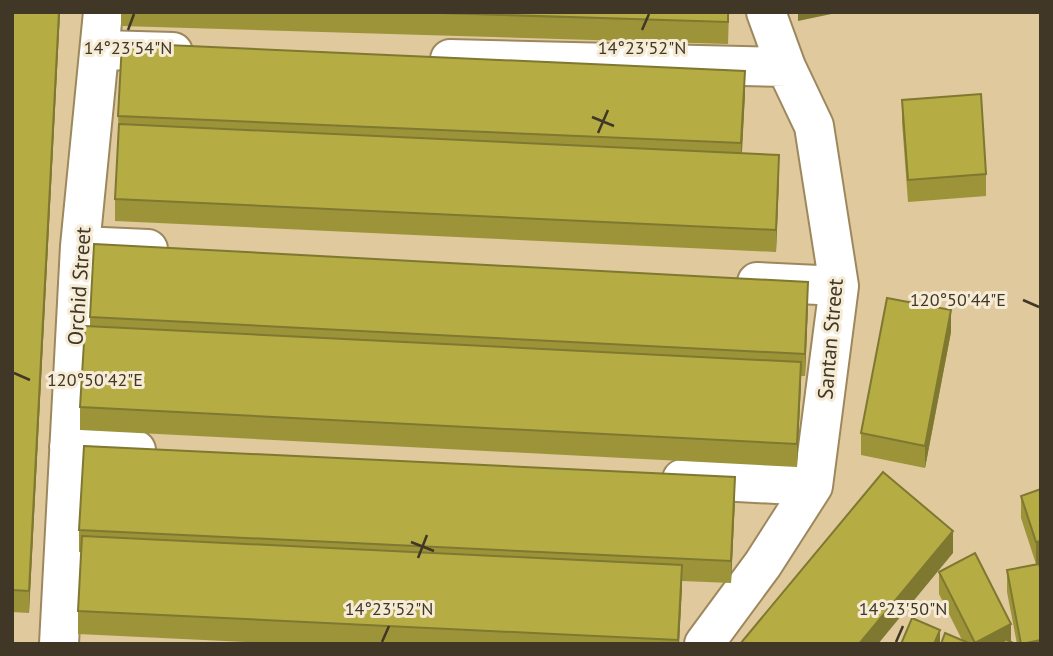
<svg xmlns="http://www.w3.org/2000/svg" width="1053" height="656" font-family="'PT Sans',sans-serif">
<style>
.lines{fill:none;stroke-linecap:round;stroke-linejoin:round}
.minor-casing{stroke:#9d885e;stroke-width:42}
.minor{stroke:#fff;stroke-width:38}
.wall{fill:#9d943a}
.shaded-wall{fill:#7f7830}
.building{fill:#b6ac44;stroke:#7f7830;stroke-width:2}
.ticks{fill:none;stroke:#403726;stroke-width:2.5}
.labels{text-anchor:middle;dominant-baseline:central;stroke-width:6;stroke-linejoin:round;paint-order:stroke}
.street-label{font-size:21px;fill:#403726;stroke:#f6ebd5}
.ticks-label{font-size:18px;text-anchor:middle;fill:#403726;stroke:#f6ebd5;stroke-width:6;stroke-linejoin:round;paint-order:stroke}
</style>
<rect width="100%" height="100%" fill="#dfc99d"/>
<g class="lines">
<g class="minor-casing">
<path id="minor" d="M102,50L173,52
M450,59L786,67
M80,246L148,249
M757,282L839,286
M69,447L136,450
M682,479L813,486
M59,644L80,246L103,12
M704,644L763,564L813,486L839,286L814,126L786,67L766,12"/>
</g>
<use href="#minor" class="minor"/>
</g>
<path class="wall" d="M12,12H60L29,613L12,612Z
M121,12H729L728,44L121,26Z
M745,93L742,153L779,177L776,252L115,221V199L119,138L118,116Z
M902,100L986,174V196L908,202L902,122Z
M808,304L805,376H801L797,467L80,430V407L90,326V317Z
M951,332L925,468L861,455V433Z
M1041,489V563L1037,564L1041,571V644H1017L1007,592V570L1036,564L1021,518V496Z
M735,499L731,583L682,581L679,644H286L78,634V611L81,552H79V530Z
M939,572L1011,642L1015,644H941L962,640L939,594Z"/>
<path class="shaded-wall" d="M59,12H60L29,613V591Z
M798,12H841L798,21Z
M745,71V93L741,166V143Z
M779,155V177L776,252V230Z
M808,282V304L805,376V354Z
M951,310V332L925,468V446Z
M801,362V385L797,467V444Z
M735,477V499L731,583V561Z
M953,531V553L878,644H859Z
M1041,541V563L1036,565V542Z
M682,565V588L679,644H678Z
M1011,624V644H975V643Z
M940,630V644H934Z"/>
<path class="building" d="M12,12H59L29,591L12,590Z
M408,12H728V22Z
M122,43L745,71L741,143L118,116Z
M981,94L986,174L908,180L902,100Z
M119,124L779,155L776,230L115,199Z
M94,244L808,282L805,354L90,317Z
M887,298L951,310L925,446L861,433Z
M85,326L801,362L797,444L80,407Z
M84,446L735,477L731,561L79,530Z
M883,472L953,531L859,644H740Z
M1041,489V541L1036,542L1021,496Z
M82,536L682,565L678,640L78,611Z
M975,553L1011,624L975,643L939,572Z
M1039,564L1041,571V640L1021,644L1007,570Z
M912,618L940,630L934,644H901Z
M945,633L971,644H941Z
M1005,639L1015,644H1003Z"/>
<path class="ticks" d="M128,30L134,14M642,30L649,14M592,117L614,126M598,133L608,110M1023,300L1039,307M14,373L30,380M411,542L434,551M418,558L427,535M382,642L389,626M896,642L903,626"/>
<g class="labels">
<g class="street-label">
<text transform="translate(79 286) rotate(-86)">Orchid Street</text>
<text transform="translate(830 339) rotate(-85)">Santan Street</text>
</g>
</g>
<g class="ticks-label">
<text x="128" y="54">14°23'54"N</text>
<text x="642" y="54">14°23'52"N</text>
<text x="958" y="306">120°50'44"E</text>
<text x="95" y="386">120°50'42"E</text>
<text x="389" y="615">14°23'52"N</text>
<text x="903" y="615">14°23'50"N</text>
</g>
<rect width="1053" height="656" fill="none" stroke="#403726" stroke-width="28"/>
</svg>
